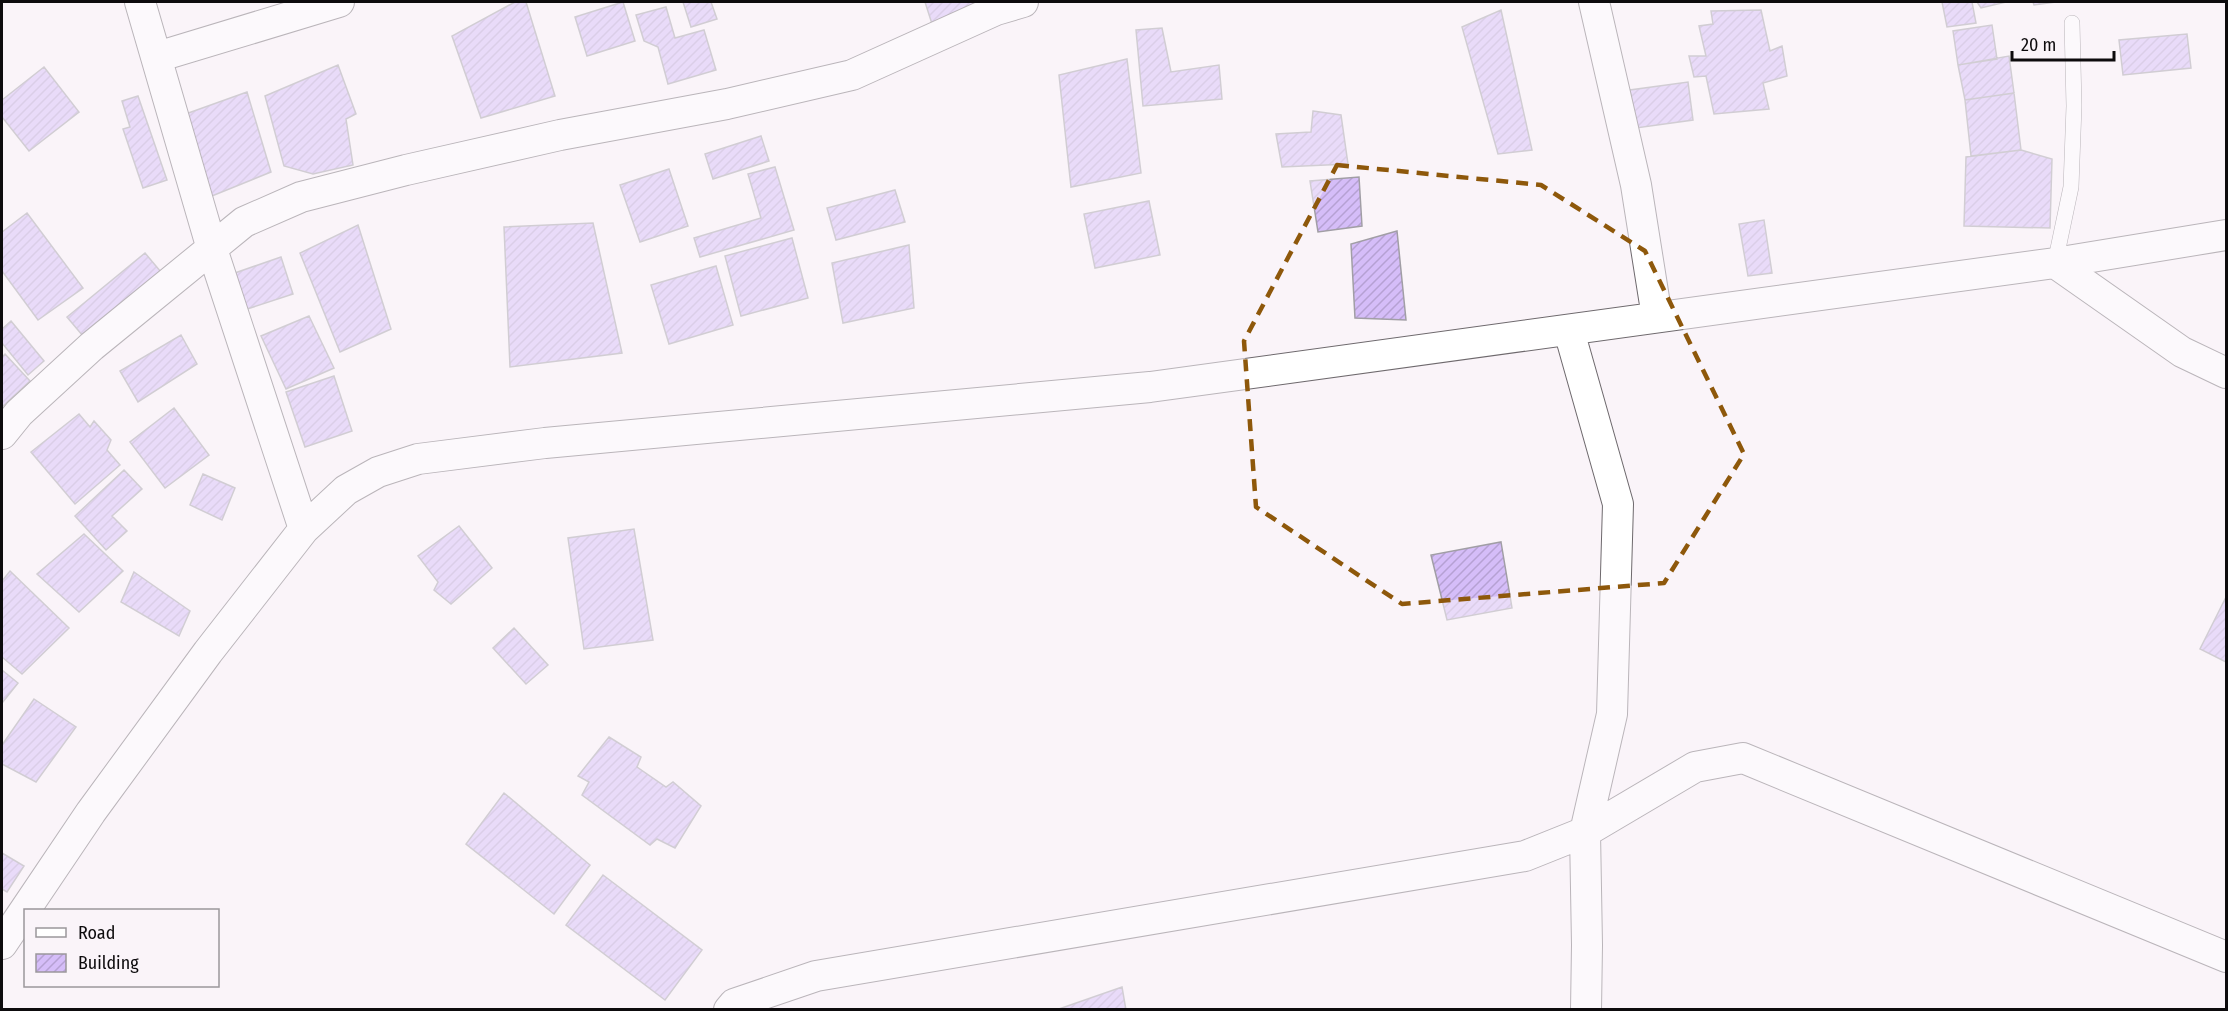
<svg xmlns="http://www.w3.org/2000/svg" width="2228" height="1011" font-family="'Fira Sans Condensed',sans-serif">
<style>
.building{fill:url(#building-hatch);stroke:#a19ea5;stroke-width:1.5}
.lines{fill:none;stroke-linecap:round;stroke-linejoin:round}
.lane-casing{stroke:#6e696d;stroke-width:16}
.street-casing{stroke:#6e696d;stroke-width:32}
.lane{stroke:#fff;stroke-width:15}
.street{stroke:#fff;stroke-width:30}
.marked{fill:none;stroke:#8e580b;stroke-width:4.5;stroke-dasharray:12 8;stroke-linejoin:round}
</style>
<defs>
<pattern id="building-hatch" width="6" height="6" patternUnits="userSpaceOnUse" patternTransform="scale(1.5)"><rect width="6" height="6" fill="#d5bdf8"/><path d="M-1 1l2-2M0 6l6-6M5 7l2-2" fill="none" stroke="#b6a1d3"/></pattern>
</defs>
<rect width="100%" height="100%" fill="#faf4f9"/>
<path class="building" d="M515,2H526L555,96L481,118L452,36Z
M623,2L635,41L587,56L575,17Z
M683,2H711L717,19L691,27Z
M925,2H994L933,27Z
M1942,2H1972L1976,23L1947,27Z
M1977,2H2006L1981,8Z
M2033,2H2056L2034,5Z
M666,7L675,38L704,30L716,70L668,84L658,47L644,41L636,15Z
M1501,10L1532,150L1498,154L1462,27Z
M1761,10L1770,51L1782,46L1787,76L1763,83L1769,109L1714,114L1706,76L1694,77L1689,56H1706L1699,26L1713,24L1711,11Z
M1992,25L1997,59L1958,65L1953,31Z
M1162,28L1171,72L1219,65L1222,99L1143,106L1136,30Z
M2187,34L2191,68L2123,75L2119,40Z
M2009,56L2014,93L1965,100L1958,65Z
M1127,59L1141,173L1071,187L1059,75Z
M338,65L356,114L346,119L353,165L313,174L284,166L265,96Z
M44,67L79,112L29,151L2,117V100Z
M1688,82L1693,120L1636,128L1630,90Z
M247,92L271,172L207,198L180,116Z
M2014,93L2021,150L1971,156L1965,100Z
M138,96L167,180L143,188L123,129L130,127L122,101Z
M1313,111L1341,115L1348,164L1282,167L1276,134L1311,132Z
M761,136L769,161L713,179L705,154Z
M2021,150L2052,159L2050,228L1964,226L1966,157Z
M775,167L794,230L700,257L694,238L761,218L748,174Z
M669,169L688,226L640,242L620,185Z
M1359,177L1362,226L1318,232L1310,181Z
M895,190L905,222L836,240L827,208Z
M1149,201L1160,255L1095,268L1084,214Z
M27,213L83,288L38,320L2,271V232Z
M1764,220L1772,273L1748,276L1739,224Z
M593,223L622,353L510,367L504,227Z
M358,225L391,329L340,352L300,253Z
M1397,231L1406,320L1355,318L1351,244Z
M792,238L808,298L741,316L725,256Z
M909,245L914,308L843,323L832,263Z
M145,253L166,278L88,342L67,317Z
M281,257L293,294L241,311L229,275Z
M716,266L733,325L669,344L651,285Z
M309,316L334,368L286,389L261,336Z
M11,321L44,361L28,375L2,343V329Z
M181,335L197,364L138,402L120,371Z
M5,354L30,381L2,407V357Z
M334,376L352,431L305,447L286,392Z
M174,408L209,455L165,488L130,442Z
M79,414L90,427L94,421L111,440L107,450L120,465L75,504L31,452Z
M124,470L142,489L112,516L127,531L106,550L75,516Z
M203,474L235,488L222,520L190,505Z
M459,526L492,568L451,604L434,590L438,582L418,556Z
M634,529L653,640L584,649L568,538Z
M84,534L123,571L79,612L37,574Z
M1501,542L1512,608L1447,620L1431,555Z
M10,571L69,628L22,674L2,657V581Z
M134,572L190,611L179,636L121,602Z
M2226,597V662L2200,649Z
M514,628L548,665L526,684L493,648Z
M2,670L18,683L2,703Z
M34,699L76,727L36,782L2,764V745Z
M609,737L641,757L637,767L666,787L673,782L701,806L675,848L657,839L650,845L582,795L589,782L578,776Z
M504,793L590,865L554,914L466,844Z
M2,853L24,866L7,892L2,889Z
M603,875L702,950L665,1000L566,925Z
M1122,987L1126,1010H1056Z"/>
<g class="lines">
<g class="lane-casing">
<path id="lane" d="M2055,263L2071,187L2074,106L2072,23"/>
</g>
<g class="street-casing">
<path id="street" d="M140,2L212,249L304,529
M1594,2L1636,185L1657,317
M157,57L339,2
M2055,263L2182,352L2226,373
M1569,331L1618,504L1612,714L1585,832L1587,945L1586,1010
M2,434L19,413L92,346L244,222L301,197L406,170L560,135L727,104L852,75L996,10L1023,2
M2,944L91,812L208,652L304,529L346,490L378,472L418,459L545,443L1150,387L2055,263L2226,235
M729,1010L734,1004L816,976L1525,856L1585,832L1695,767L1743,758L2226,957"/>
</g>
<use href="#lane" class="lane"/>
<use href="#street" class="street"/>
</g>
<path d="M0 0H2228V1011H0ZM1337,165L1541,185L1645,251L1744,454L1664,583L1402,604L1256,507L1244,341Z" fill="#faf4f9" fill-opacity=".55" fill-rule="evenodd"/>
<path class="marked" d="M1337,165L1541,185L1645,251L1744,454L1664,583L1402,604L1256,507L1244,341Z"/>
<rect width="2228" height="1011" fill="none" stroke="#0d0b0d" stroke-width="6"/>
<rect x="24" y="909" width="195" height="78" fill="#faf4f9" stroke="#9b979b" stroke-width="1.5"/>
<rect x="36" y="928" width="30" height="9" fill="#ffffff" stroke="#9b979b" stroke-width="1.5"/>
<text x="78" y="939" font-size="18" fill="#0d0b0d">Road</text>
<rect x="36" y="954" width="30" height="18" fill="url(#building-hatch)" stroke="#9b979b" stroke-width="1.5"/>
<text x="78" y="969" font-size="18" fill="#0d0b0d">Building</text>
<path d="M2012 51v9h102v-9" fill="none" stroke="#0d0b0d" stroke-width="3"/>
<text x="2021" y="51" font-size="18" fill="#0d0b0d" stroke="#faf4f9" stroke-width="4.5" paint-order="stroke">20 m</text>
</svg>
